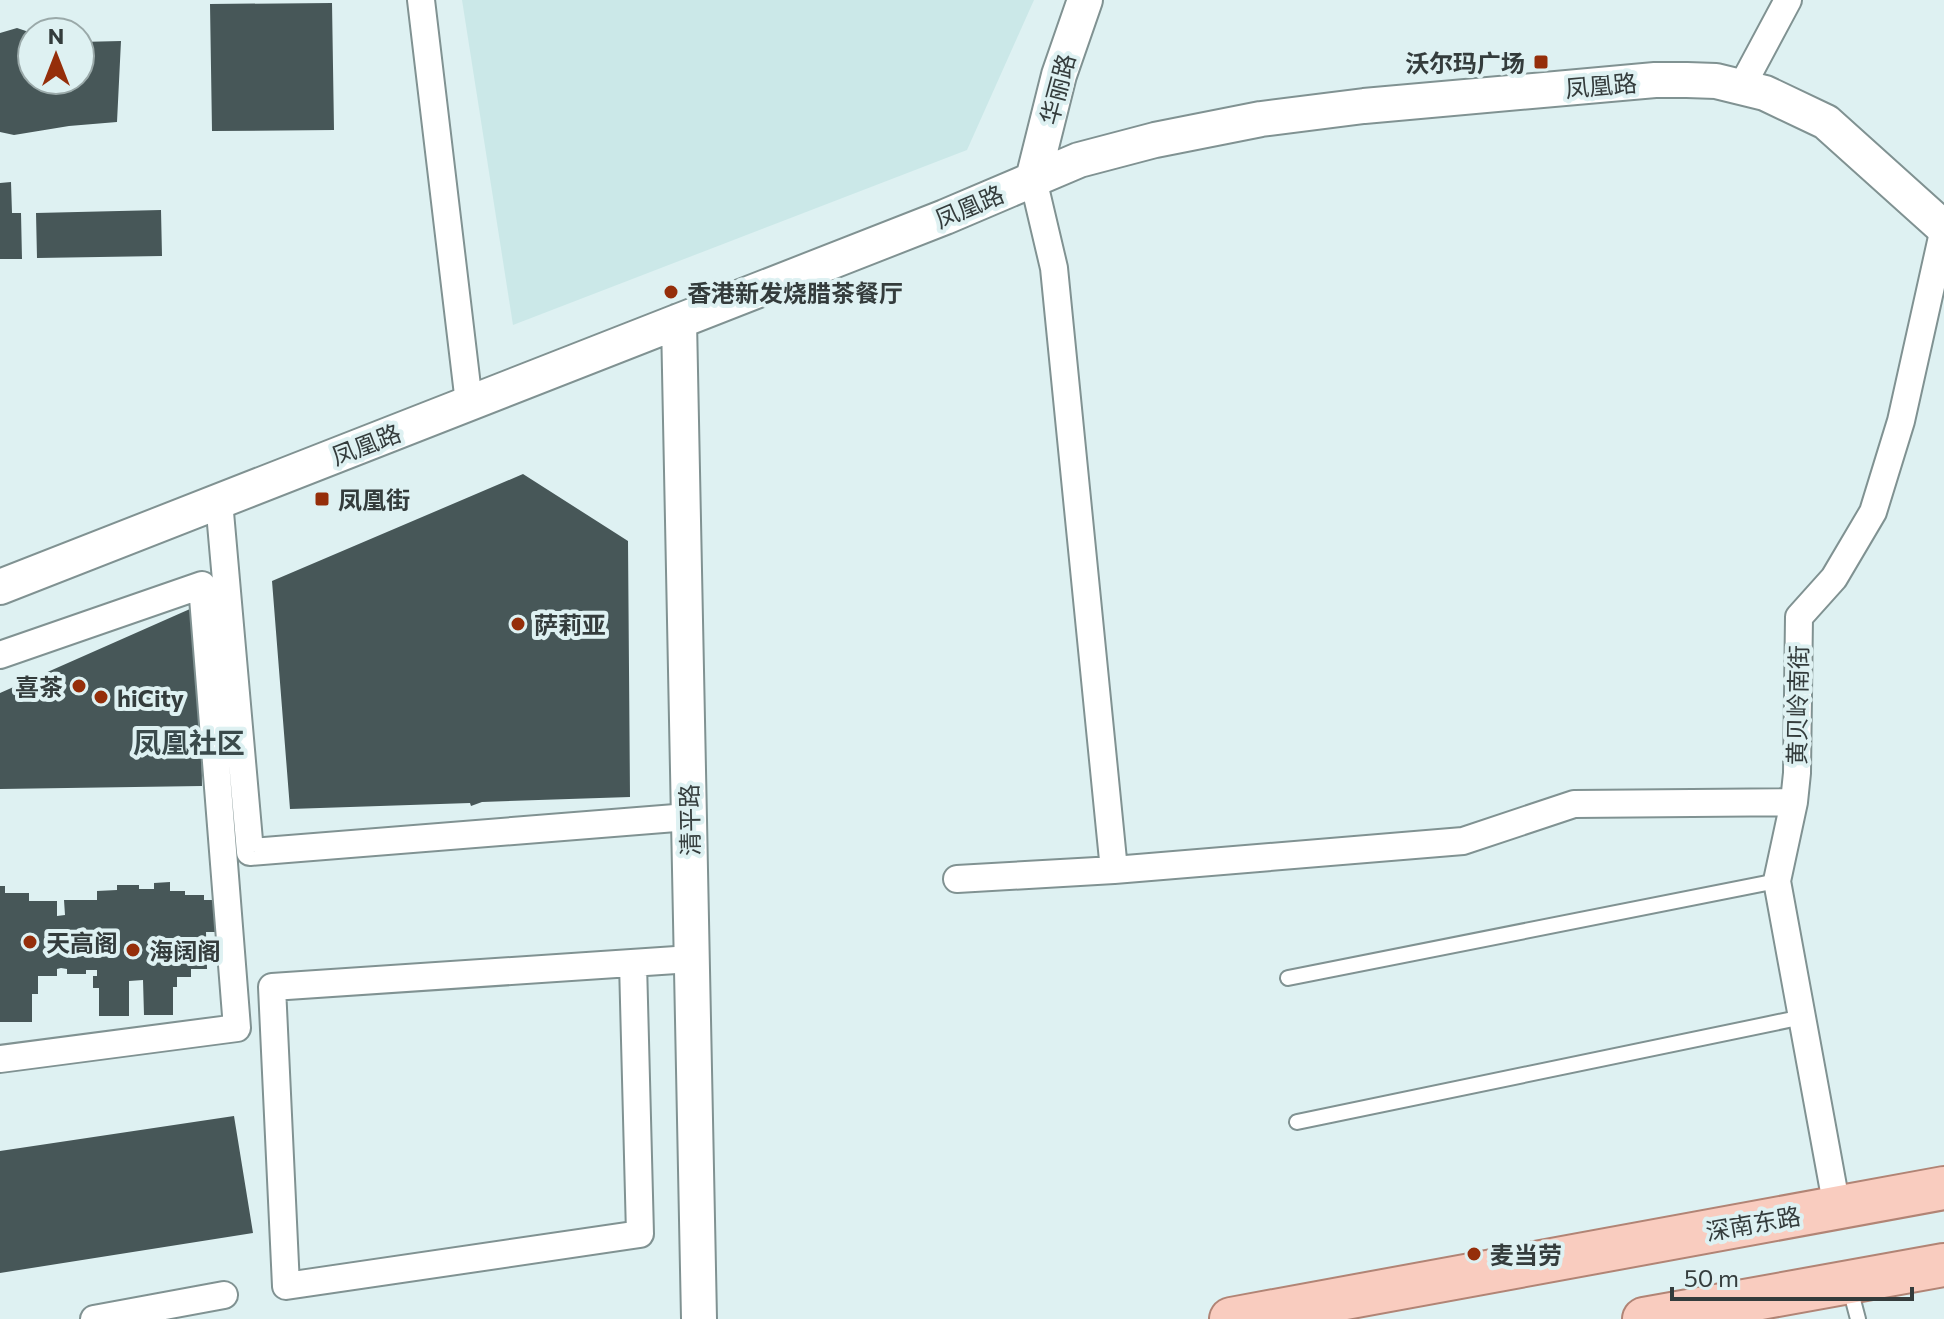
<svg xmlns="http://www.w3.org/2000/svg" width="1944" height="1319" font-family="Commissioner,'Noto Sans SC',sans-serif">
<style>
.built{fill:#cbe8e8}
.building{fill:#475758}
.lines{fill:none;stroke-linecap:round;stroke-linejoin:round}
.service-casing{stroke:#809292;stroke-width:18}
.minor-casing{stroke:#809292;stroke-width:30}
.tertiary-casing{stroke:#809292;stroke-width:38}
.primary-casing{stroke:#b18475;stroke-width:46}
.service{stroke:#fff;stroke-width:14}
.minor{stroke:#fff;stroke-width:26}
.tertiary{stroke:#fff;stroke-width:34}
.primary{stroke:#f9ccbf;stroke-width:42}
.poi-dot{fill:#952e0a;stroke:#def1f2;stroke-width:3}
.labels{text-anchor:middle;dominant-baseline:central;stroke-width:8;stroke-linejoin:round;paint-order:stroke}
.poi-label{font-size:24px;font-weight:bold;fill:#343c3c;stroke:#def1f2;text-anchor:start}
.street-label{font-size:24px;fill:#343c3c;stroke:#def1f2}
.quarter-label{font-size:28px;font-weight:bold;fill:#3a4a4b;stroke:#def1f2}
</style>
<rect width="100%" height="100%" fill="#def1f2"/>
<path class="built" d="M462,0H1034L967,150L513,325Z"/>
<path class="building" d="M332,3L334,130L212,131L210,4Z
M17,28L32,33V80H80V42L121,41L117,122L69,126L14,135L0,132V33Z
M11,182L12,213H21L22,259H0V183Z
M161,210L162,256L37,258L36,213Z
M523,474L628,541L630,797L482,802L471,806L470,803L290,809L272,581Z
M199,605L202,786L0,789V693Z
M170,882V891H185V895H204V900H222V932H206L207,969H191V977H177V987H173V1015H144L143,980L129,981V1016H99V988H93V976H97V970H86V974H67V969L61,968L57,969V976H38V994H32V1022H0V886H5V893H29V901H57V916L65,915L64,900H97V891L117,890V885H139V889H154V883Z
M234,1116L253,1233L0,1273V1151Z"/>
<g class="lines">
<g class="service-casing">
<path id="service" d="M1288,978L1777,881
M1297,1122L1803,1017
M1849,1285L1858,1319"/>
</g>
<g class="minor-casing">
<path id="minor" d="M421,0L469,403
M1742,86L1788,0
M1033,179L1054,268L1114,870
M219,501L250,852L688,817
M0,655L202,585L237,1028L0,1059
M957,879L1114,870L1463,841L1574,804L1794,802
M633,963L640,1234L286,1286L272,987L691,959
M1837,1208L1777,881L1794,802L1797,773L1799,617L1834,578L1873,512L1901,421L1944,228
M94,1319L224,1295"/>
</g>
<g class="tertiary-casing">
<path id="tertiary" d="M1033,179L1059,75L1085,0
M679,321L699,1319
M0,587L945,217L1079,160L1155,140L1261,119L1364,106L1655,80H1687L1716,81L1765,93L1826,122L1944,228"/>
</g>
<g class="primary-casing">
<path id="primary" d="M1231,1319L1944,1188
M1644,1319L1944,1265"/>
</g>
<use href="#service" class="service"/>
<use href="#minor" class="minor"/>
<use href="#tertiary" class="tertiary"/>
<use href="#primary" class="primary"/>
</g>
<g class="poi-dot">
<rect x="1533" y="54" width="16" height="16" rx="4"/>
<circle cx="671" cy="292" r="8"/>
<rect x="314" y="491" width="16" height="16" rx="4"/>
<circle cx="518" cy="624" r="8"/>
<circle cx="79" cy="686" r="8"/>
<circle cx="101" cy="697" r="8"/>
<circle cx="30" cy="942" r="8"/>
<circle cx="133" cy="950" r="8"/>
<circle cx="1474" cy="1254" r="8"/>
</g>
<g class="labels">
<g class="poi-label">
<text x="1525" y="62" text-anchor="end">沃尔玛广场</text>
<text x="687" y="292">香港新发烧腊茶餐厅</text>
<text x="338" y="499">凤凰街</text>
<text x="534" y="624">萨莉亚</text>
<text x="63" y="686" text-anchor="end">喜茶</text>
<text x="117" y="697">hiCity</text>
<text x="46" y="942">天高阁</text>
<text x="149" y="950">海阔阁</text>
<text x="1490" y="1254">麦当劳</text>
</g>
<g class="street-label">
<text transform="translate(1601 85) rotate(-5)">凤凰路</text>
<text transform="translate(1057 89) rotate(-75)">华丽路</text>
<text transform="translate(969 206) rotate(-23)">凤凰路</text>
<text transform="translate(366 444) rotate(-21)">凤凰路</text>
<text transform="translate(1797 705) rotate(-89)">黄贝岭南街</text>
<text transform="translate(689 820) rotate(-91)">清平路</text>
<text transform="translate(1753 1223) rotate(-10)">深南东路</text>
</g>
<g class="quarter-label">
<text x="189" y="742">凤凰社区</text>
</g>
</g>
<g transform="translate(56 56)"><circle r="38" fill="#def1f2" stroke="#9aa9a9" stroke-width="2"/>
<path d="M0-6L14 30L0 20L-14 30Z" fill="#952e0a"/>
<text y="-12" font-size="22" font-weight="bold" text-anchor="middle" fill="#343c3c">N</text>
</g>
<path d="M1672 1287v12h240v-12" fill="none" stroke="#343c3c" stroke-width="4"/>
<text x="1684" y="1287" font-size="24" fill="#343c3c" stroke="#def1f2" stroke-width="6" paint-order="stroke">50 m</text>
</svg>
